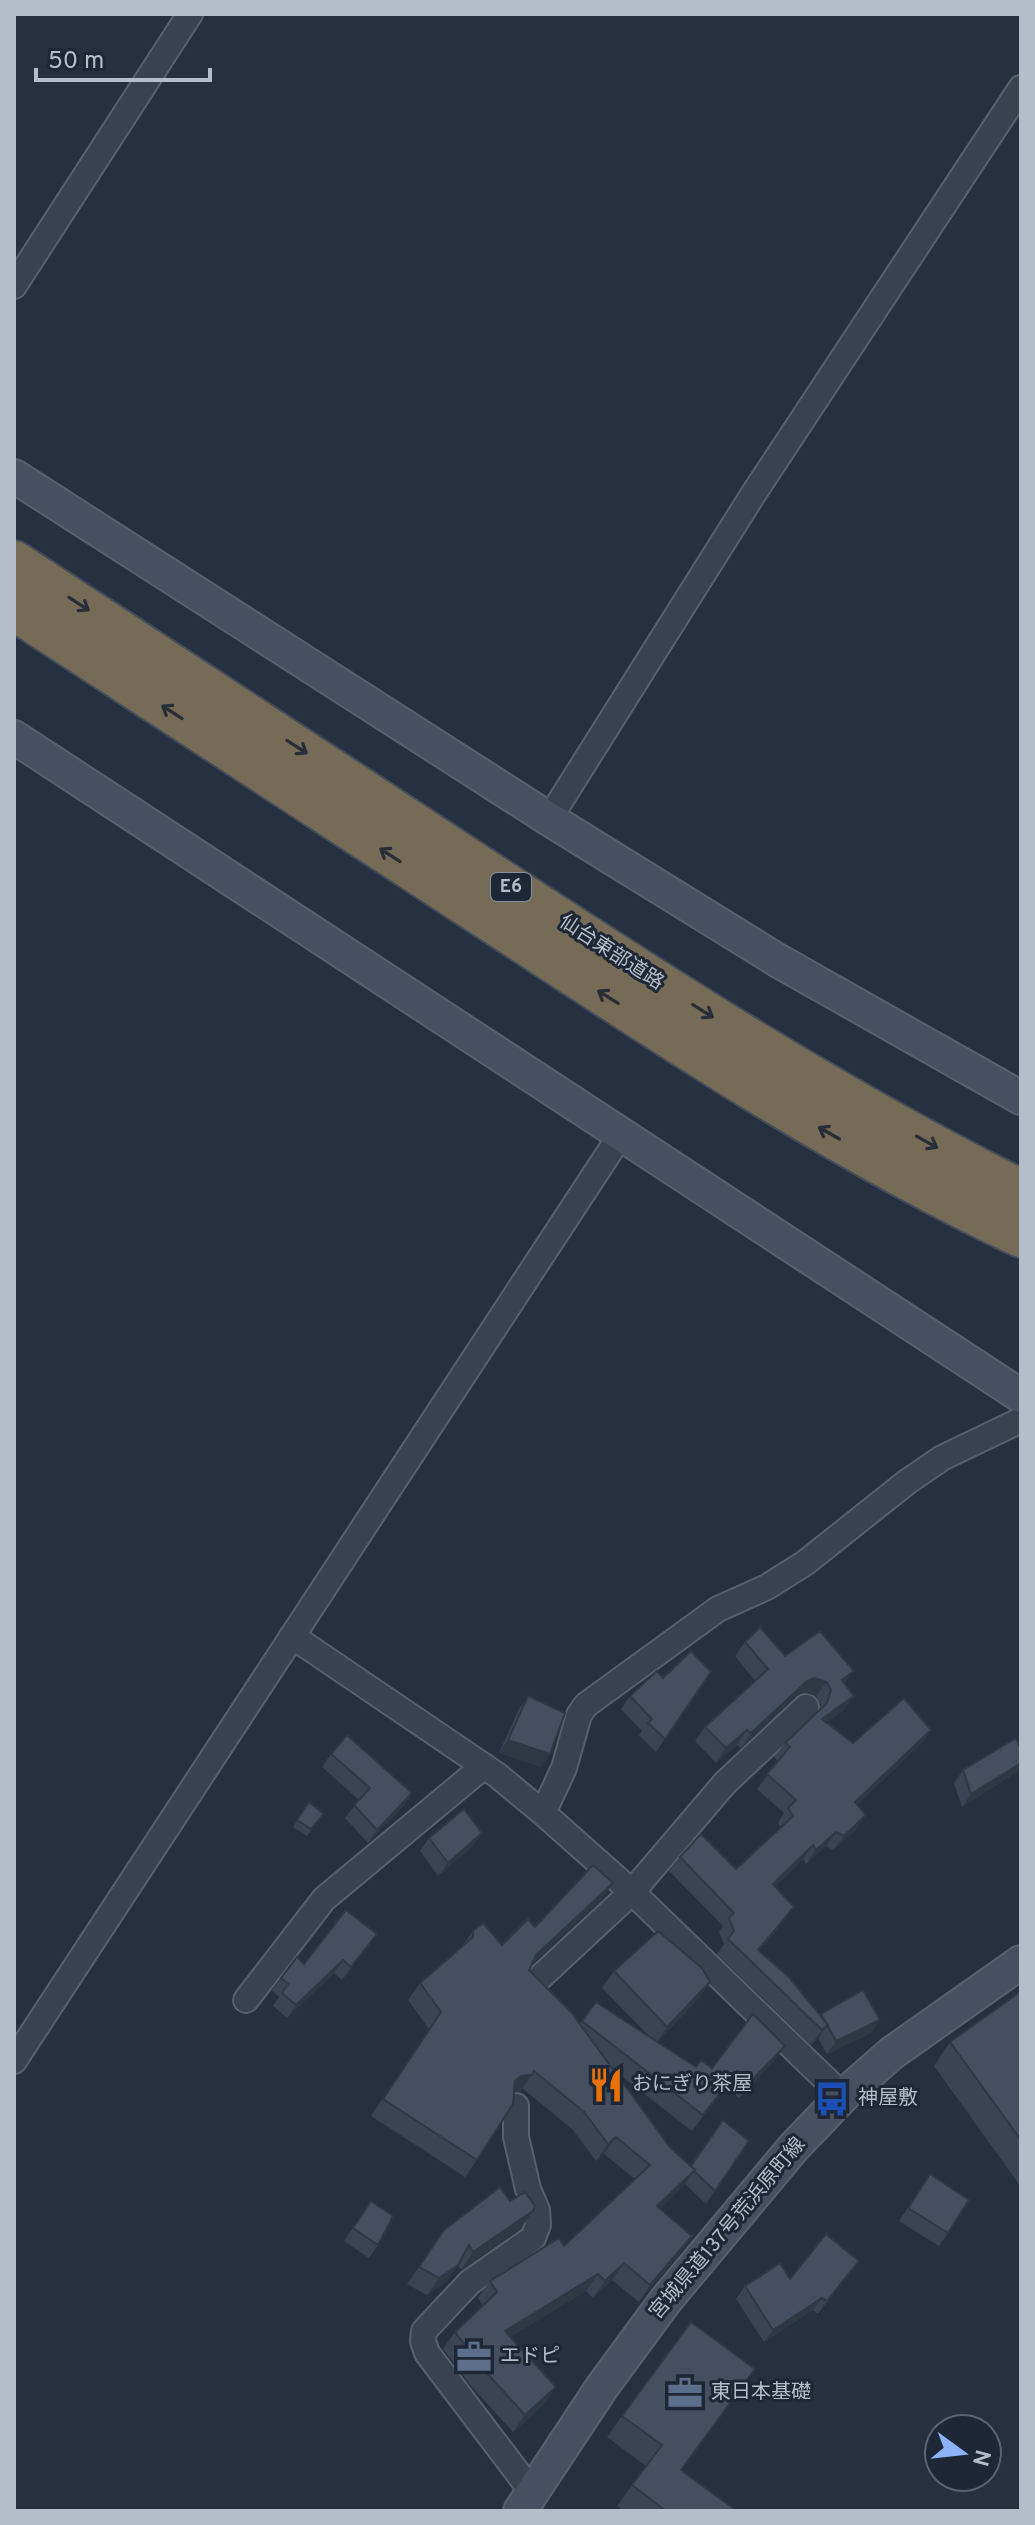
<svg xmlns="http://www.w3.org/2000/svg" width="1035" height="2525" font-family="Overpass,'Noto Sans JP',sans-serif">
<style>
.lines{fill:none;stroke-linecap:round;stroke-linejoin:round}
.street-casing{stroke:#57606d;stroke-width:28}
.secondary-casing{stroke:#57606d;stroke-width:36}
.highway-casing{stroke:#444d5a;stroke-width:46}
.street{stroke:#394250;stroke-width:24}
.secondary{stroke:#475063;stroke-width:32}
.highway{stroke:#766b56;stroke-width:42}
.wall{fill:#3a4454}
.shaded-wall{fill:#303745}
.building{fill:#444f62;stroke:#303745;stroke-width:2}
.oneway{stroke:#272e38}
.labels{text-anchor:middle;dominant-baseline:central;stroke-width:6;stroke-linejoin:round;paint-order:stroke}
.shield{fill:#1e2735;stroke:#88909d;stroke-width:2}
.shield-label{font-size:18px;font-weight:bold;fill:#b5bdca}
.street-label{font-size:20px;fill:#b5bdca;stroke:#1e2735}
.poi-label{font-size:20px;fill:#b5bdca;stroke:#1e2735;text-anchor:start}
</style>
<rect width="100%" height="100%" fill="#253040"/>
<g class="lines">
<g class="street-casing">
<path id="street" d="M14,286L190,14
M549,819L754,493L1021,88
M292,1636L497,1775L543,1813L632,1892L843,2096
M543,1813L564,1768L579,1715L586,1705L718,1609L767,1587L805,1563L907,1482L942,1458L1021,1420
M534,1983L632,1892L725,1783L806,1707
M246,2000L324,1899L484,1766
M14,2061L622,1133
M516,2106V2137L528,2189L537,2210L538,2225L533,2238L470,2282L424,2331L423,2341L427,2353L533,2493"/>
</g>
<g class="secondary-casing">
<path id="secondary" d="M14,476L549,819L777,960L1021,1098
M14,737L1021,1396
M520,2511L602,2387L666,2300L794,2147L843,2096L892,2053L1021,1962"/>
</g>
<g class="highway-casing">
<path id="highway" d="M14,562C169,663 323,765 478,866C655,982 832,1097 1021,1191
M14,609C181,718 349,828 516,937C679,1044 844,1153 1021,1236"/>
</g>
<use href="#street" class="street"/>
<use href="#secondary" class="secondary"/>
<use href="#highway" class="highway"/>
</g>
<path class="wall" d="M745,1642L785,1656L845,1684L844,1710L827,1722L853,1743L931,1730L921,1744L857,1805L856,1830L833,1850L826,1846L806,1864L803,1859L775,1887L794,1907L783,1922L759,1951L820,2015L821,2014L871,2033L827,2054L818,2038L811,2045L717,1954L724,1944L719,1932L723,1926L669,1871L680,1857L736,1869L781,1828L778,1823L784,1813L757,1789L778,1761L774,1757L785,1743L819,1710L821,1704L816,1696L803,1692L796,1696L741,1748L737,1745L716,1763L695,1741L705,1727L755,1681L735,1656Z
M711,1672L656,1752L639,1735L642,1731L621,1709L630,1696L663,1678Z
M528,1696L550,1754L541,1767L499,1753L519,1709Z
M331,1754L412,1793L403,1806L368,1843L345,1818L359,1800L322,1767Z
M963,1770L1017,1772L962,1807L954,1783Z
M309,1802L319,1820L307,1836L293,1827Z
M429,1838L473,1846L438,1876L420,1851Z
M601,1900L531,1965L529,1970L580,2023L596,2002L652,2039L602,1988L614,1971L710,1982L699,1998L657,2042L696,2067L712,2068L774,2061L739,2098L726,2087L692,2131L615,2071L670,2147L691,2166L749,2141L706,2204L685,2184L660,2208L692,2236L680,2253L639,2302L612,2280L593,2298L586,2291L510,2337L556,2387L544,2404L513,2432L472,2387L443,2349L455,2332L483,2306L478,2298L490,2281L564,2246L635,2179L604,2154L596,2161L572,2129L522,2088L520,2092H514L477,2160L465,2177L371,2116L429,2029L408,2000L420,1983L463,1945L473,1931L502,1945L535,1927Z
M377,1934L342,1980L334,1973L287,2018L273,2006L279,1997L272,1990L281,1978L304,1964Z
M1021,1991V2187L934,2066L950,2042Z
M930,2175L948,2233L939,2246L899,2221Z
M371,2201L378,2245L369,2258L344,2241Z
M521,2228L461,2270L458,2265L446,2282L427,2295L407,2284L444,2230Z
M859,2261L818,2314L813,2310L764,2342L736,2299L745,2286L790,2279Z
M755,2369L682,2470L737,2511H618L621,2509L617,2506L646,2466L607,2437L622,2416Z"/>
<path class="shaded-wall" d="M854,1671L843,1686L842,1680Z
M814,1678L827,1682L816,1696L803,1692L796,1696L741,1748L751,1733L807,1681Z
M854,1696L844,1710L812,1733L822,1719Z
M747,1730L737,1745L716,1763L726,1748Z
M931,1730L921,1744L845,1817L855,1802Z
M508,1740L550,1754L541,1767L499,1753Z
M1021,1763V1767L1017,1772L962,1807L971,1794Z
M412,1793L403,1806L368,1843L377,1830Z
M866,1815L856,1830L833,1850L844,1836Z
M836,1832L826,1846L806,1864L816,1850Z
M482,1833L473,1846L438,1876L448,1863Z
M813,1845L803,1859L763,1899L773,1884Z
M613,1883L601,1900L524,1972L536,1955Z
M794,1907L783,1922L748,1965L758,1950Z
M343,1960L334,1973L287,2018L296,2005Z
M710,1982L699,1998L656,2043L667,2027Z
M880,2020L871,2033L827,2054L836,2041Z
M828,2025L818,2039L811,2045L822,2030Z
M785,2046L774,2061L739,2098L750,2082Z
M532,2075L520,2092L509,2093L515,2081L521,2076Z
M616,2137L604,2154L596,2161L608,2144Z
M695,2170L683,2187L645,2223L657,2206Z
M533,2211L521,2228L461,2270L473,2252Z
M692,2236L680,2253L639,2302L650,2285Z
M859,2261L850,2274L818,2314L827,2301Z
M624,2263L612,2280L593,2298L605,2281Z
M458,2265L446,2282L427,2295L439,2278Z
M598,2274L586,2291L493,2348L505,2331Z
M822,2298L813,2310L764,2342L773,2330Z
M556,2387L544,2404L513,2432L525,2415Z"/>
<path class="building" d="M760,1627L785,1656L820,1631L854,1671L842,1680L854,1696L822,1719L853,1743L904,1698L931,1730L855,1802L866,1815L844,1836L836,1832L816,1850L813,1845L773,1884L794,1907L758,1950L789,1977L828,2025L822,2030L728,1939L734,1931L729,1918L734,1913L680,1857L701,1834L736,1869L793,1816L788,1808L796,1800L767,1774L790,1747L785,1743L827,1703L831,1690L827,1682L814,1678L807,1681L751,1733L747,1730L726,1748L705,1727L768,1669L745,1642Z
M691,1651L711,1672L665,1739L648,1723L652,1719L630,1696L657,1671L663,1678Z
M528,1696L565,1713L550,1754L508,1740Z
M347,1735L412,1793L377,1830L354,1805L370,1788L331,1754Z
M1016,1738L1021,1749V1763L971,1794L963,1770Z
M309,1802L324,1814L311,1829L297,1820Z
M464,1809L482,1833L448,1863L429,1838Z
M593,1865L613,1883L536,1955L529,1970L571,2012L670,2147L695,2170L657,2206L692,2236L650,2285L624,2263L605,2281L598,2274L505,2331L556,2387L525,2415L484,2370L455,2332L497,2292L490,2281L559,2238L564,2246L650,2165L616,2137L608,2144L584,2112L534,2071L532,2075L521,2076L515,2081L513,2104L477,2160L383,2099L441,2012L420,1983L473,1937V1931L483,1923L502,1945L528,1919L535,1927Z
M346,1910L377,1934L351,1967L343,1960L296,2005L282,1993L288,1984L281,1978L297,1957L304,1964Z
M658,1931L702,1968L710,1982L667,2027L614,1971Z
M863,1990L880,2020L836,2041L821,2014Z
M1021,1991V2140L950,2042Z
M596,2002L696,2067L701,2060L712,2068L753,2014L785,2046L750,2082L737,2071L703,2115L582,2021Z
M723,2120L749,2141L715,2191L694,2171L695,2170L691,2166Z
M930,2174L969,2200L948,2233L908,2208Z
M500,2187L510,2201L525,2192L535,2206L533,2211L473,2252L469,2245L458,2265L439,2278L419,2267L444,2230Z
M371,2201L393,2216L378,2245L353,2228Z
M826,2234L859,2261L827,2301L822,2298L773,2330L745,2286L780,2263L790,2279Z
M691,2322L755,2369L681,2470L737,2511H666L632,2485L662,2445L622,2416Z"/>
<defs><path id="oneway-shaft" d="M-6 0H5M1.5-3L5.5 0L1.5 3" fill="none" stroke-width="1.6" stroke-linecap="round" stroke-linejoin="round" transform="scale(2)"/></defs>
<g class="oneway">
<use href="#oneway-shaft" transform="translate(79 604) rotate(33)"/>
<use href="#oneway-shaft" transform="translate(172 712) rotate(-147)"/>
<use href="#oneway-shaft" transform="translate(297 747) rotate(33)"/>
<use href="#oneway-shaft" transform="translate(390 855) rotate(-147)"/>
<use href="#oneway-shaft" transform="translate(608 997) rotate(-148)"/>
<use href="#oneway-shaft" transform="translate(703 1011) rotate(32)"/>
<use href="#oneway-shaft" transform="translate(829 1133) rotate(-150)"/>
<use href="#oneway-shaft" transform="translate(927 1142) rotate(29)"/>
</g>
<defs>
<g id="restaurant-bare" transform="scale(2.76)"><path d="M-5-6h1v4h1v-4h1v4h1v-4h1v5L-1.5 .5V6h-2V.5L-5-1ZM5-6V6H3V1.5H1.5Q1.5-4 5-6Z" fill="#e8710a" stroke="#1e2735" stroke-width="2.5" paint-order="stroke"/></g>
<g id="bus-bare" transform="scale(2.76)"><path d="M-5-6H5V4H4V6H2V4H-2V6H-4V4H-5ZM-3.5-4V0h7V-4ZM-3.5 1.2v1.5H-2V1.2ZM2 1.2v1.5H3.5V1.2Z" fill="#1a4fb4" stroke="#1e2735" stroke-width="2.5" paint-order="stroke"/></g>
<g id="office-bare" transform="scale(2.76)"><path d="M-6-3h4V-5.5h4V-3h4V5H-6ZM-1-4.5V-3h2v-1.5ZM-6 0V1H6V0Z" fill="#5c6f8a" stroke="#1e2735" stroke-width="2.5" paint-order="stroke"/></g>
</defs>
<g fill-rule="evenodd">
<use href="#restaurant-bare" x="606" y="2085"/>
<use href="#bus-bare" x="832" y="2099"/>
<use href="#office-bare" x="474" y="2357"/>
<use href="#office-bare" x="685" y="2393"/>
</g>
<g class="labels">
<rect class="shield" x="491" y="873" width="40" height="28" rx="6"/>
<g class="shield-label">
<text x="511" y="887">E6</text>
</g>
<g class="street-label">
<text transform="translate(611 953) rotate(33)">仙台東部道路</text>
<text transform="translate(728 2229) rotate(-50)">宮城県道137号荒浜原町線</text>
</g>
<g class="poi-label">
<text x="632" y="2085">おにぎり茶屋</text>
<text x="858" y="2099">神屋敷</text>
<text x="500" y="2357">エドピ</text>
<text x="711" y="2393">東日本基礎</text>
</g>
</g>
<rect width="1035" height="2525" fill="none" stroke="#b5bdca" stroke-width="32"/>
<g transform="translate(963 2453) rotate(105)"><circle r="38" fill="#1e2735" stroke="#5a6371" stroke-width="2"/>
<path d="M0-6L14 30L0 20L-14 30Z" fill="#8cb2f9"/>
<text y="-12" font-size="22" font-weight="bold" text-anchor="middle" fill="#b5bdca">N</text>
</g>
<path d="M36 68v12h174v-12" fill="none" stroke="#b5bdca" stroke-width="4"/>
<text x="48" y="68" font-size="24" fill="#b5bdca" stroke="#1e2735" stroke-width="6" paint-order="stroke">50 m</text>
</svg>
